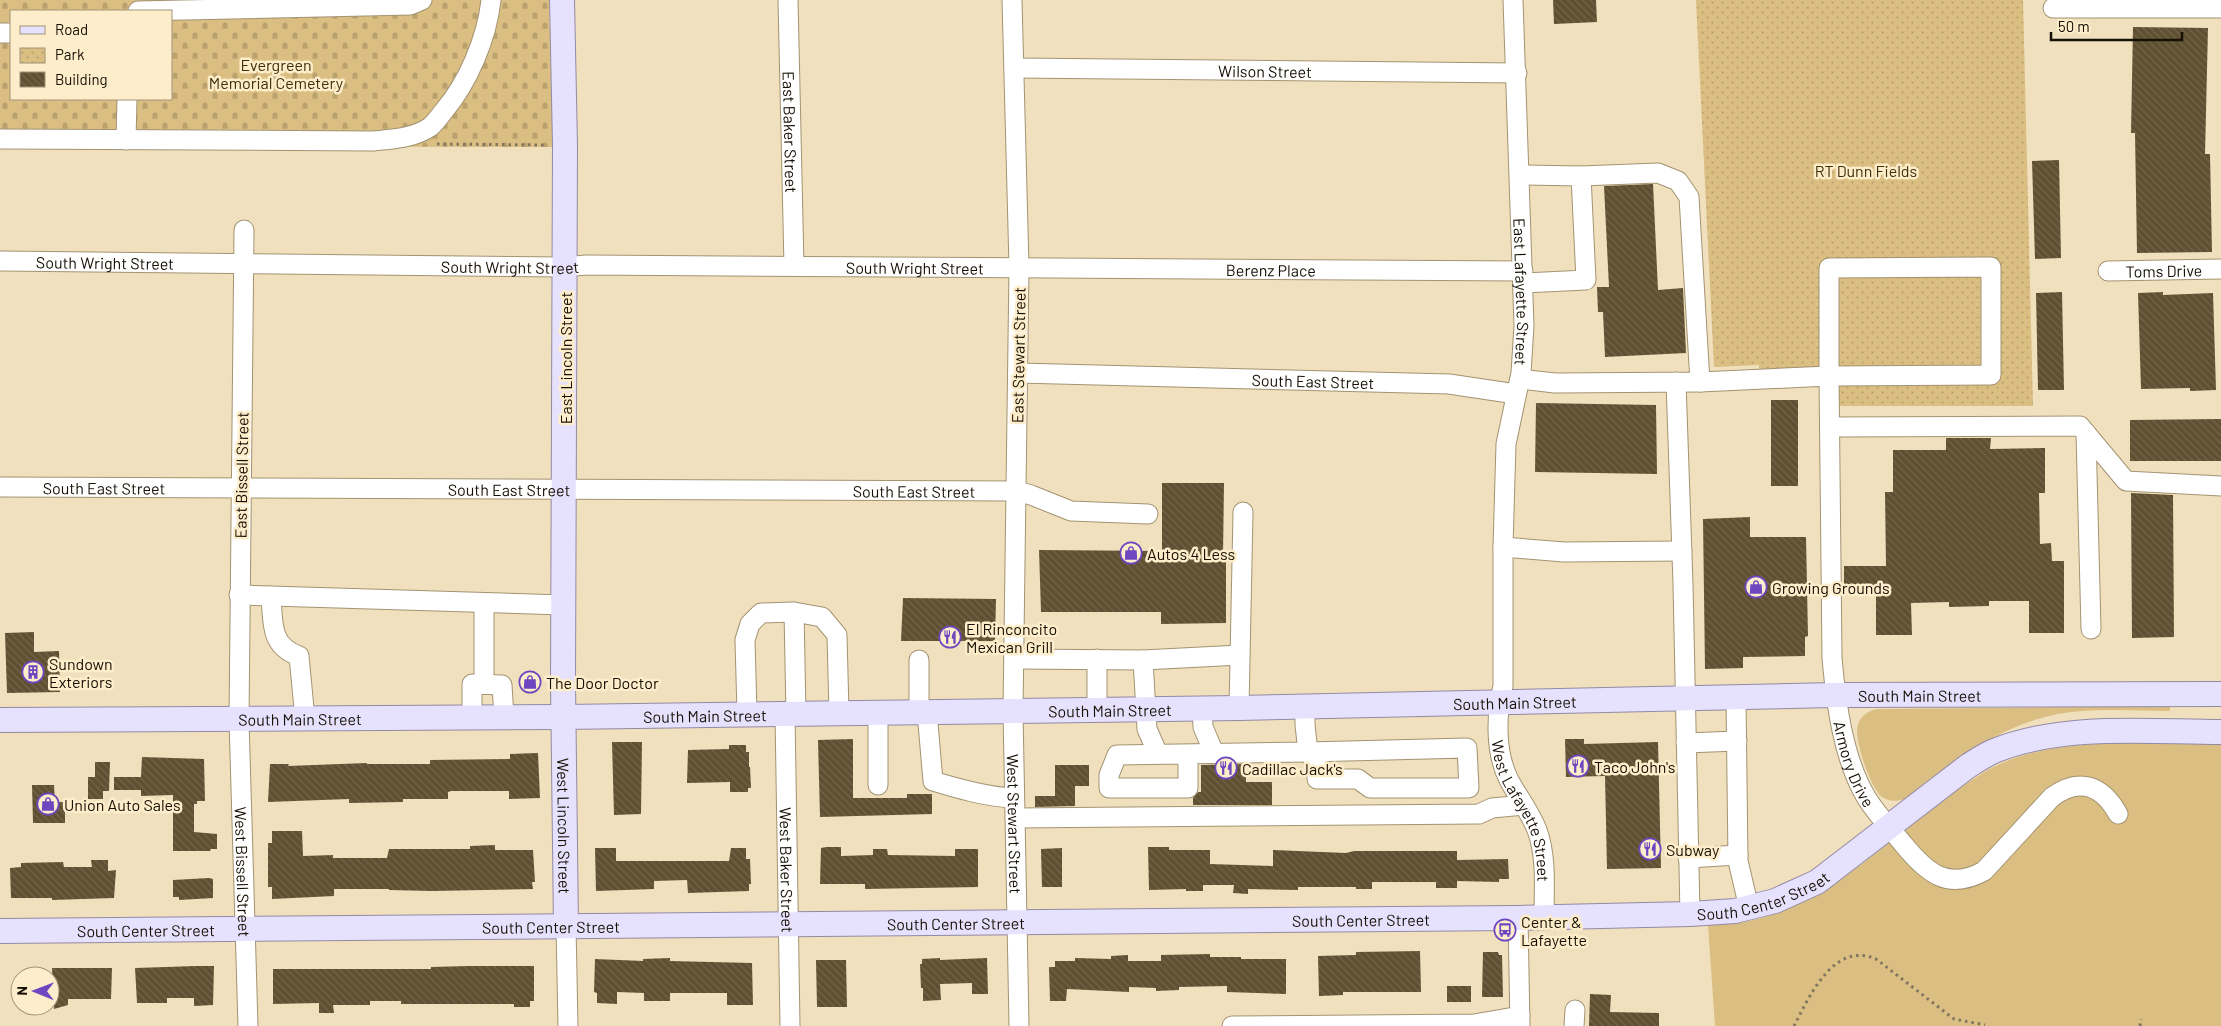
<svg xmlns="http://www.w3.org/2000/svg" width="2221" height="1026" font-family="Barlow,sans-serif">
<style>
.green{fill:#dabe82}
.cemetery{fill:url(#cemetery-stones);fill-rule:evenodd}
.park{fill:url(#park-dots)}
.building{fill:url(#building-back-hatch)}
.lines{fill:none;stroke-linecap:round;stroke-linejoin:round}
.minor-casing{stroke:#a39372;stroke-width:21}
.major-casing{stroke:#928aa5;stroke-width:26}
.path{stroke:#81755f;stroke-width:3;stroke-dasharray:2.5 4;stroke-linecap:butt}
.minor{stroke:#fff;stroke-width:19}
.major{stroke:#e6e1fd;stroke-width:24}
.labels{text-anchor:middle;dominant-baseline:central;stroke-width:5;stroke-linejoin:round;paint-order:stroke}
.park-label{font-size:16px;fill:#3f2f07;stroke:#feedca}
.street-label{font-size:16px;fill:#150f04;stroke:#feedca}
.poi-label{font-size:16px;fill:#150f04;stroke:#feedca;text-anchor:start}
</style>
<defs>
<pattern id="cemetery-stones" width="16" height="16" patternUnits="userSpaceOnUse" patternTransform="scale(1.25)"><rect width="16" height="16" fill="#dabe82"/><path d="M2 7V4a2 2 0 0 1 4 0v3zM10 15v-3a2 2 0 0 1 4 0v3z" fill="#baa26f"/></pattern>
<pattern id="park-dots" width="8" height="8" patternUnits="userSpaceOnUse" patternTransform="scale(1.25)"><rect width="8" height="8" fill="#dabe82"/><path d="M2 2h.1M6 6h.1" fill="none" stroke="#baa26f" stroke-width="1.8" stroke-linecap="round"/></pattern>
<pattern id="building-back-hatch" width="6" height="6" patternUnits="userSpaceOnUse" patternTransform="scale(1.25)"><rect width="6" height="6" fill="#5f5031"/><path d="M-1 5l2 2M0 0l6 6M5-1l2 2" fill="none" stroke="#71654b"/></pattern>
</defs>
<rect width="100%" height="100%" fill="#f1e0bd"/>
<path class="green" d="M2170,706V711C2141,711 2111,709 2082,711C2014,715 1956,757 1905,799C1897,801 1889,802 1882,797C1871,789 1856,744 1857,729C1858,718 1867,711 1877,709Z
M2151,742H2221V1026H1715L1708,925C1727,924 1746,923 1765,917C1833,896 1882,846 1938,804C1959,789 1979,773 2002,763C2050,743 2100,744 2151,742Z"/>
<path class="cemetery" d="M0,0H549L553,147L0,146ZM11,11H171V99H11Z"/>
<path class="park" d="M1696,0H2023L2033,406H1837V371H1759V365L1714,367Z"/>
<path class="building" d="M1553,0H1596L1597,22L1554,24Z
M2133,27L2208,28L2205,154H2210L2212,252L2137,253L2135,133H2131Z
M2059,160L2061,258L2035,259L2032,161Z
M1653,184L1658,290L1683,288L1686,353L1605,357L1603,312H1598L1597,287H1609L1604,186Z
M2062,292L2064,390H2038L2036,293Z
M2163,292V295L2213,293L2216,390L2190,391V388L2141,389L2138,293Z
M1771,400H1798V486H1771Z
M1536,403L1656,405L1657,474L1535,472Z
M2221,419V461H2130V420Z
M1946,438H1991L1990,449L2045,448V493H2039L2040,544L2051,543L2052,561H2064V633H2029V601H1989V606L1949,607V602L1911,603L1912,635H1876V589H1844V566H1886L1885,492H1893V450H1946Z
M1162,483H1224L1223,555H1226V623L1161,624V612H1041L1039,550L1162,551Z
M2131,493L2173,495L2174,637L2132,638Z
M1750,517V537H1806L1808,636L1805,637V656L1743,657V668L1705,669L1703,519Z
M903,598L996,599L995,641H901Z
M34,632V652L59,651L60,692L7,693L5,633Z
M853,739V798H907V794H932V814L820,817L818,740Z
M1565,739H1584V744L1658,742L1661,868L1607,869L1605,776L1566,777Z
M612,742H642L641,814L614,815Z
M729,745H746V752H749V767H750L751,788H748V792H730V782L687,783L688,750L729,749Z
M538,753L540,798L509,799V791H451L448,792V799H403V802L349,803V799L268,802L270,764H289L288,766L367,763V764H430V760L510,759V754Z
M142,757L204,759L205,801H197V804H194V832L217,834V849H211L210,851H173V795L141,796V790H114V777H141Z
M95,762H110L109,791H103V799H88V777H95Z
M1246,764V782H1272V805H1193V798L1198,792H1201V765Z
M1055,765H1089V786H1075V806L1035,807V796H1055Z
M32,785H54L55,802H65V823H33Z
M272,831H302L303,856L333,855V858H387L389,849H470V846L495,845V850H533L535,882H532L533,889L432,891L389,890V889H334V896L272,899V887H268V843H272Z
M826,847H841V856L873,855V849H887L888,855L955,856V849H978V887L865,889V884H820L821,848Z
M1148,847H1169V850H1210V864L1273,866V850L1346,853L1354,851H1457V860L1508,859L1509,879H1499V882L1457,881V888H1436V882H1372V889H1356V887H1298V890L1248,889V894L1233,893L1234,885H1203V891H1186V889L1149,890Z
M595,848H616V861H729L731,848H746V859H750L751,884H749V891L688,893L687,880L654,881V889L596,891Z
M1062,848V887H1042L1041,849Z
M91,860H108V871L116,870L114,898L52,900V898H11L10,868L21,867V863L63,862L64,867H92Z
M209,878L213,879V898L179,900V897H173V880Z
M1420,951L1421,992H1343V995L1319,996L1318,956L1356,955V952Z
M1483,952H1498L1499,955H1502L1503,997H1482Z
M1210,954V957H1241V959H1286V994L1227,992V986L1179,987V990L1156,991V988L1129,987V992L1067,989L1066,1001H1050L1049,967H1055V961H1075V958L1111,959V956L1128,955V961H1161V955Z
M670,958V961L752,963L753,1005H727V993H670V1001H644V993L617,992V1004L597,1003V993L594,992L595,959L643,961V959Z
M940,958V960L987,958L988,994H972V983L940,984L941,1000L923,1001V988H921L920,964H922V959Z
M816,960H846L847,1007H817Z
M196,966H214L213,1005L194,1006V998H167V1003H137L135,968Z
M469,966H534V1001H530V1007H514V1004H401V1001H370V1005H333L334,1013H319V1003L273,1004V969H431V967Z
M52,968H112L111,999H68V1005L54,1009Z
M1447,986H1471V1002H1447Z
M1590,994L1611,995L1610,1012L1659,1013V1026H1589Z"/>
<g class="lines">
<g class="minor-casing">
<g id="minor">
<path id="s1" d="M788,0L794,266"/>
<path id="s2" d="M1012,0L1019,267L1013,711L1019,1026"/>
<path id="s3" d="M1513,0L1524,326L1521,373L1506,444L1503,547V686C1496,715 1495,753 1509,780C1518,797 1530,812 1537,830C1547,857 1544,889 1544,918"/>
<path d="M2053,8H2221"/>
<path d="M138,11L410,5L422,0"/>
<path d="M0,33H11"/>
<path id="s4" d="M1014,68L1517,73"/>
<path d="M0,139L374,141C393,139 414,138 430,127C435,123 439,117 443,112C468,83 487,38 491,0"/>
<path d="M126,140L127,99"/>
<path d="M1520,175L1581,176L1586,280L1523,283"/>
<path d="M1581,176L1658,173L1678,181L1689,197L1700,382"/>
<path id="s5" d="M244,230L239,720L248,1026"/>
<path id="s6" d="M0,261L565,267L586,265L1523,271"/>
<path d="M1991,267V375L1829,376V268Z"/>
<path id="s7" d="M2108,271L2221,269"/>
<path id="s8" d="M1018,373L1449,384L1516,394"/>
<path id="s9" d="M1520,379L1555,383L1700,382L1829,376L1832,658C1836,703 1843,758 1866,797C1877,815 1891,829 1904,845C1927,873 1948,891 1984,871L2052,797C2079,777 2102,785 2118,814"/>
<path d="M1676,382L1683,584L1690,914"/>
<path d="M1830,427L2080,426L2126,481L2221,486"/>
<path d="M2086,433L2091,629"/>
<path id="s10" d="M0,487L1017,491L1031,495L1071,511L1148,514"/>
<path d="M1503,547L1564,552L1682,551"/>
<path d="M239,595L563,605"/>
<path d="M271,596C273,623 270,646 299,656L305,719"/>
<path d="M484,603V684"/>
<path d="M794,612L796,714"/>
<path d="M1014,659L1143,660L1147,729L1158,754"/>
<path d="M1097,659V710"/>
<path d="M919,660V712"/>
<path d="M1143,660L1240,655"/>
<path d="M1736,698L1738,861L1749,908"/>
<path d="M1202,708L1203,727L1214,753"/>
<path d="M1239,708L1243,512"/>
<path d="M927,712L933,781C959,789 987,797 1014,798"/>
<path d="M747,714L745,640L750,624L761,613L794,612L822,617L837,635L839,713"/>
<path id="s11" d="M785,714L790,1026"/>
<path d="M472,717V684L502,685L504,717"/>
<path d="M1686,743L1737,741"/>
<path d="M1467,748L1469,788H1370L1358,779H1317V763L1308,752Z"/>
<path d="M1188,754V788H1109V775L1117,755L1308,752L1305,725V707"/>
<path d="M878,785V713"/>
<path d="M1015,818L1479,814L1492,808L1524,805"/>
<path d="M1688,858L1738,855"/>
<path d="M1518,918L1520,1026"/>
<path d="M566,926L568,1026"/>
<path d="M1232,1026L1474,1024L1520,1016"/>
<path d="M1574,1026L1575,1010"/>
</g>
</g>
<g class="major-casing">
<g id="major">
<path id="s12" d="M562,0L565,145L563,683L566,926"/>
<path id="s13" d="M0,720L563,717L1239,708L1835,695L2221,694"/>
<path id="s14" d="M0,931L1518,918L1690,914L1735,911L1775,901L1817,882L1968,766C1976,761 1985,755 1994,751C2063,723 2148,732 2221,732"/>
</g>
</g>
<path class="path" d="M437,144L546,145
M1794,1026C1810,995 1834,941 1876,959L1954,1019L1985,1025
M2140,1026L2141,1019"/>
<use href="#minor" class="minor"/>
<use href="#major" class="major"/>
</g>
<defs>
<g id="shop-ring" transform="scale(1.125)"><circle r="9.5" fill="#feedca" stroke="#6c47c0" stroke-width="1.5"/><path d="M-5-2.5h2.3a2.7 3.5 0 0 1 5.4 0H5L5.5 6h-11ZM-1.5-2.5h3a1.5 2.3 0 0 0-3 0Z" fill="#6c47c0"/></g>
<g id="restaurant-ring" transform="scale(1.125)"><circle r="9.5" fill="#feedca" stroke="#6c47c0" stroke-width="1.5"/><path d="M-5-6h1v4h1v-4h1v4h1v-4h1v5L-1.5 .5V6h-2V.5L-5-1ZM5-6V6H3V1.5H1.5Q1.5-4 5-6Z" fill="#6c47c0"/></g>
<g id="building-ring" transform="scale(1.125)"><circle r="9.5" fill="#feedca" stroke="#6c47c0" stroke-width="1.5"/><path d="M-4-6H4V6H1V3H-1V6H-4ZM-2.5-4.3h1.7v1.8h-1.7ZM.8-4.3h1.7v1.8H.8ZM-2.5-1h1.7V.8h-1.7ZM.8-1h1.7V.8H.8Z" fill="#6c47c0"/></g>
<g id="bus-ring" transform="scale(1.125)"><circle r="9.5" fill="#feedca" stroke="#6c47c0" stroke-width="1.5"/><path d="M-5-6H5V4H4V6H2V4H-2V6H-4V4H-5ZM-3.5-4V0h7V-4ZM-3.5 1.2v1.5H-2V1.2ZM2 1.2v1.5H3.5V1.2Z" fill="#6c47c0"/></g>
</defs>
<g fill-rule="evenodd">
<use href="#shop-ring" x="1131" y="553"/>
<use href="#shop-ring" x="1756" y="587"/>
<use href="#restaurant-ring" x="950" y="637"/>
<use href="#building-ring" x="33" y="672"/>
<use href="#shop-ring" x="530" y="682"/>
<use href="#restaurant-ring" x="1578" y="766"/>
<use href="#restaurant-ring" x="1226" y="768"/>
<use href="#shop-ring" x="48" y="804"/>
<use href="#restaurant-ring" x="1650" y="849"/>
<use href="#bus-ring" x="1505" y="930"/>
</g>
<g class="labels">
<g class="park-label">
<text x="276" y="64">Evergreen<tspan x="276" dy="18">Memorial Cemetery</tspan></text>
<text x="1866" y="170">RT Dunn Fields</text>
</g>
<g class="street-label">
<text stroke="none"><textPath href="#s4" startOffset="251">Wilson Street</textPath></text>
<text stroke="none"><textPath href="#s1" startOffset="132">East Baker Street</textPath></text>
<text stroke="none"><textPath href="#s6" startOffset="105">South Wright Street</textPath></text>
<text stroke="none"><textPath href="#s6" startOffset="510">South Wright Street</textPath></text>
<text stroke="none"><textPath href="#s6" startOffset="915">South Wright Street</textPath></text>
<text stroke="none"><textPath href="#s6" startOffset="1271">Berenz Place</textPath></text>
<text stroke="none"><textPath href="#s7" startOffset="56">Toms Drive</textPath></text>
<text stroke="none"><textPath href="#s3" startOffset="292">East Lafayette Street</textPath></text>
<text transform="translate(1018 355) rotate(-89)">East Stewart Street</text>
<text transform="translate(565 358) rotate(-90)">East Lincoln Street</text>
<text stroke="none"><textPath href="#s8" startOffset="295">South East Street</textPath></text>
<text transform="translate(241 475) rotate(-89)">East Bissell Street</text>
<text stroke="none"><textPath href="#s10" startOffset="104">South East Street</textPath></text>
<text stroke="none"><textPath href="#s10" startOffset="509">South East Street</textPath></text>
<text stroke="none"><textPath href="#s10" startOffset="914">South East Street</textPath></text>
<text stroke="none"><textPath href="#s13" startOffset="1920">South Main Street</textPath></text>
<text stroke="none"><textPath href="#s13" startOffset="1515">South Main Street</textPath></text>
<text stroke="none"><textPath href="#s13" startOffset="1110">South Main Street</textPath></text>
<text stroke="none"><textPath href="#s13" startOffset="705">South Main Street</textPath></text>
<text stroke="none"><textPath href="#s13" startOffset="300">South Main Street</textPath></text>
<text stroke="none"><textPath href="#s9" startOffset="700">Armory Drive</textPath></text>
<text stroke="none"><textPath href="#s3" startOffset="818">West Lafayette Street</textPath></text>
<text stroke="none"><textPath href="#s2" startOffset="824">West Stewart Street</textPath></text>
<text stroke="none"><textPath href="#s12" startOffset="826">West Lincoln Street</textPath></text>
<text stroke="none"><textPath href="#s11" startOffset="156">West Baker Street</textPath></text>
<text stroke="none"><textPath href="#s5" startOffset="642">West Bissell Street</textPath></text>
<text stroke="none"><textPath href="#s14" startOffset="1766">South Center Street</textPath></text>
<text stroke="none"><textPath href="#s14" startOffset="1361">South Center Street</textPath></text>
<text stroke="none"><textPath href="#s14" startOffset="956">South Center Street</textPath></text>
<text stroke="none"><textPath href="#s14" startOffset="551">South Center Street</textPath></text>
<text stroke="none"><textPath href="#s14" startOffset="146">South Center Street</textPath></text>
</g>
<g class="poi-label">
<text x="1147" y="553">Autos 4 Less</text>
<text x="1772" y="587">Growing Grounds</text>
<text x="966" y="628">El Rinconcito<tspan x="966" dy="18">Mexican Grill</tspan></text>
<text x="49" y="663">Sundown<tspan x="49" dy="18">Exteriors</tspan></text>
<text x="546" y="682">The Door Doctor</text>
<text x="1594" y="766">Taco John's</text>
<text x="1242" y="768">Cadillac Jack's</text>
<text x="64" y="804">Union Auto Sales</text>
<text x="1666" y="849">Subway</text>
<text x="1521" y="921">Center &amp;<tspan x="1521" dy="18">Lafayette</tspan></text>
</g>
</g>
<rect x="10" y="10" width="162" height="90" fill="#feedca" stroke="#a1947b"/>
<rect x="20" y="26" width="25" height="8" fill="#e6e1fd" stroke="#a1947b"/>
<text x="55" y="35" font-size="15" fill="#150f04">Road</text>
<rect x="20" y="48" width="25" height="15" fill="url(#park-dots)" stroke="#a1947b"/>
<text x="55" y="60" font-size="15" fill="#150f04">Park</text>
<rect x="20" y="72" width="25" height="15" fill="url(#building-back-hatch)" stroke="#a1947b"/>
<text x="55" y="85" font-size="15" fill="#150f04">Building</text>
<g transform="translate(35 991) rotate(271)"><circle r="24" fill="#feedca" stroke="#a1947b"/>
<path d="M0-4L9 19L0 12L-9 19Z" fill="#6c47c0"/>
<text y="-8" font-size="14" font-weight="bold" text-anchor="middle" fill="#150f04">N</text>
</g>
<path d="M2051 32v8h131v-8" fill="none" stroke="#150f04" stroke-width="2.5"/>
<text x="2058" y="32" font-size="15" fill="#150f04" stroke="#feedca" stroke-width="4" paint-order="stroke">50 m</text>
</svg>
